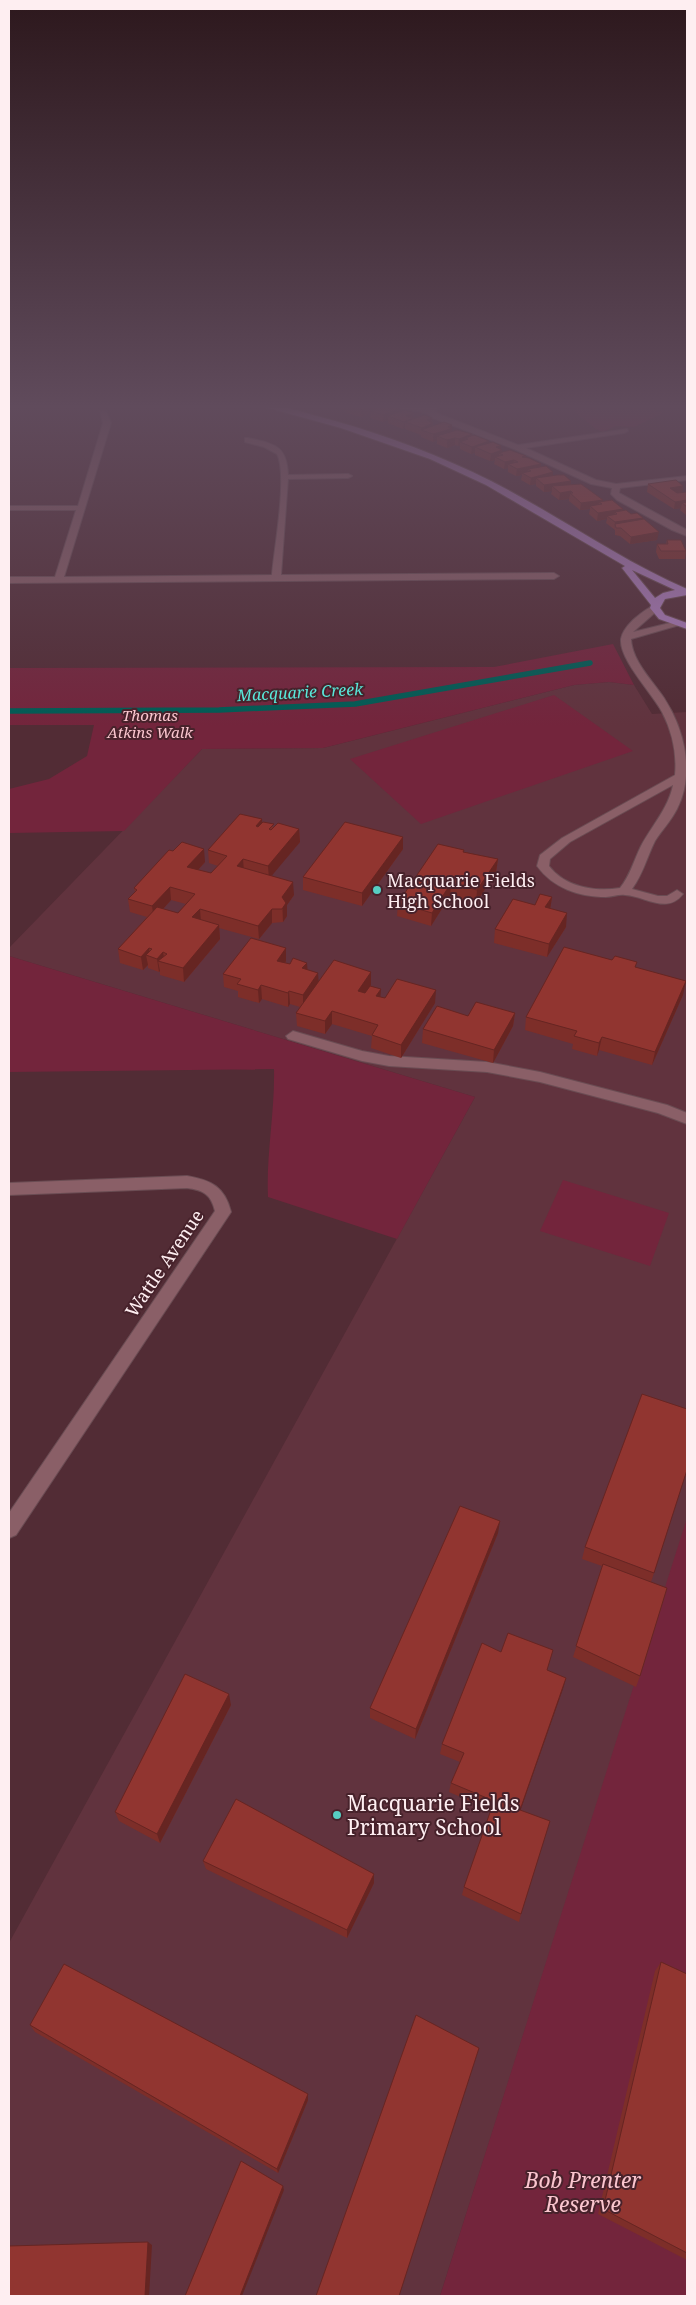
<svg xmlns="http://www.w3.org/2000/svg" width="696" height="2305" font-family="'Noto Serif',serif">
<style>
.built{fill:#61333e}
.green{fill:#73253c}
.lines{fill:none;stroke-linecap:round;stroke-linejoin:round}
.stream{stroke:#005c55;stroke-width:5.5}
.minor-casing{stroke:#6a4c53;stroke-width:2}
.major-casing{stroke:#6a4c53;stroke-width:2}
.minor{fill:#8a5f67;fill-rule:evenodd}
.major{fill:#aa7cba;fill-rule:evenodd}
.wall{fill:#7d2e29;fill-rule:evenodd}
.shaded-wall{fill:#662522}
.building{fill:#913530;stroke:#662522}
.poi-dot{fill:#57cec2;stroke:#47222b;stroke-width:2}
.labels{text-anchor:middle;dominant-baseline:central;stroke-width:4;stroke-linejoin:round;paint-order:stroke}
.far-park-label{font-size:15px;font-style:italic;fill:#fbc6cf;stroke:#47222b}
.far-water-label{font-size:16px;font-style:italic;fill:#59e8da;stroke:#47222b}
.poi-label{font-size:18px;fill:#feeef1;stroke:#47222b;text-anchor:start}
.street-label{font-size:18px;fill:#feeef1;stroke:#47222b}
.near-poi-label{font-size:21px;fill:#feeef1;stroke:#47222b;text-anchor:start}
.near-park-label{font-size:21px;font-style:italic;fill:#fbc6cf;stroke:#47222b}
</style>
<rect width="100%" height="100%" fill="#522c35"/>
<path class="built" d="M609,682L634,685L652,714L687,712V1522L440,2296H9V1943L475,1097L9,956V948L202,749L323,748L574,685Z"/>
<path class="green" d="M564,403L641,404L663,413L634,427L616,426L603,432L596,429Z
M613,644L634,685L609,682L574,685L323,748L202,749L124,831L9,833V789L49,779L87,756L94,725H9V668L494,667Z
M554,695L633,751L421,824L350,759Z
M9,956L475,1097L397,1239L268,1197C266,1155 275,1112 274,1069L9,1072Z
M563,1180L669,1213L650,1266L540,1231Z
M687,1518V2296H440Z"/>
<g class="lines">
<path class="stream" d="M9,711L219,710L355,704L590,663"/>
<g class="minor-casing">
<path id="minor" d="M380,403L429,409L433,403H442L435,411L439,414L518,445L627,429L628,431L624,433L526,448L596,480L616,484L687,476V480L620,488L619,493L687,530V536L672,530L617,500L611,494L612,488L591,484L514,449L433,418C423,407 395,412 380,403Z
M100,411H106L111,423L64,577L272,575C274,549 288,475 277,454L264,447L245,442V438H248C274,444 287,445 288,475L348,474L352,476L348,478L288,479L281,575L554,573L559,576L554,579L9,583V577H55L76,510H9V506H78L103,423Z
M655,605L660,608L658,610L633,632L678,621L683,624L631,639C632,661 652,680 664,698C685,730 695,774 677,809C671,821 662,830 655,841C647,857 643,874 632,889L658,896H667L677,890L683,894C667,915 645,896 625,895C619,894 612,897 606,897C579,897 553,888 537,866L540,855L562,838L675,775C677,754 672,731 662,712C653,694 619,660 621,639C622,632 628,625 633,620C639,615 647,608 655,605ZM673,785C668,809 652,825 641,846C634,860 630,876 620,888C595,892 565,887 549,866L550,859L570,842Z
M293,1031L362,1051L389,1056L487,1062L540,1072L667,1105L687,1113V1124L658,1113L540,1082L487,1072L389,1066L362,1061L288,1039L286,1036Z
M187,1176C211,1180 225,1187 231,1212L16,1535L9,1538V1513L215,1211C211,1194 203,1190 187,1188L9,1195V1183Z"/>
</g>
<g class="major-casing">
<path id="major" d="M250,403C278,403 307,414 335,421C388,436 441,456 491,481C558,515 618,559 687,589V595L665,599L660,608L665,615L687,623V629L659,619L650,608L651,605L622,568L625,566L486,485L430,459L341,428ZM632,570L675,590L663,593L655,598Z"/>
</g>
<use href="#minor" class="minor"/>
<use href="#major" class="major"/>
</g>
<path class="wall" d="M312,403H329L320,408L312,406Z
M330,403H376V406L400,412L413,419L432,423L433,426L452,425V431L472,434V436L489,441V443L501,446V450H502V452L525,458L541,464V467L553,472V476L571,481L570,484L603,501L643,520L657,540L630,544L620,536L615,535V530L606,523L607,519L597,521L589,514L590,509L580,510L569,501V499L559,500L551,494L552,491L544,492L536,486V484L530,485L521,480L522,475L516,476L508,472V468L504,469L494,464L495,460L490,461L475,455V453L471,454L460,449V446H458L455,445L447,448L437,444V440L433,442L421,437V435L405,429V428L403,429L388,423V420L383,422L370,418L371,413L361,417L345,412V410L330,406Z
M648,484L683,486L682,492H687V515H686L680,510L681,508L674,509L647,492Z
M667,540L686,551L685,559H659L656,552L657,544H666Z
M262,819V823L274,827L299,829L300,842L271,875L294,895L287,905V916L283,922L272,923L259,939L219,928L220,939L184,982L160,975V971L159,972L148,968V965L143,970L120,963L118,949L147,917L130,912L128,899L135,892L134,888L205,862L198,870L211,873L218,866L209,863L208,850ZM171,900L186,904L178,913L163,909Z
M403,837V849L362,906L303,890V877Z
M464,850V852L498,859L496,872L476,903L450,896L431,926L397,916L398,903Z
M552,897L550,909L566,927L547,957L494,943L495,929L535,905Z
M286,948V961L285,963L290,964L307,963V970L319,982L371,985V986L380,997L435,1003L401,1058L371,1048L372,1036L332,1024L325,1034L297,1026L296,1013L300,1007L290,1004L288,1007L262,999L259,1003L238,997V991L224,987L223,974Z
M636,968L683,995L652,1065L599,1050L597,1056L572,1049L573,1044L525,1030L526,1017Z
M515,1013L513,1026L493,1063L422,1043L423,1029L468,1016Z
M498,1533L415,1739L370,1718V1708Z
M585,1547L654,1573L651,1582L640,1676L636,1687L573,1657L602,1566L582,1559Z
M501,1652L566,1678L520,1811L521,1914L519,1922L462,1895L464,1887L491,1810L449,1792L451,1783L460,1762L440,1754L442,1744Z
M231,1705L160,1843L119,1821L115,1812Z
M203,1861L374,1874V1883L347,1938L206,1869Z
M661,1962L687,1974V2260L598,2214L655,1971Z
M30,2025L308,2094V2100L278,2173L35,2032Z"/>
<path class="shaded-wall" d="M320,403H329L320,408Z
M376,403V410V408L373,407V411H371V413L361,417V410Z
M400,408V415L388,416V420L383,422V415Z
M414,413L413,420L406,423L405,422V428L403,429L404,422L406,416Z
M432,418L433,430H421L422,428L427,420Z
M452,425V432L437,436V440L433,442V434Z
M472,434L471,441L465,438V444L460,442V446H458L459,439Z
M455,438V445L447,448V440Z
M489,441V448L475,447V453L471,454L472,447Z
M501,446V451L502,450V454L499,453V459L495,457V460L490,461L491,454L496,447Z
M514,460L513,467L508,464V468L504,469L505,462Z
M541,464L540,471H531L528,469V474L522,473V475L516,476L517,469Z
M553,472V480L536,478V484L530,485L531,478Z
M571,481L570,488L552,486V491L544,492V485Z
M683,486L682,493L669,495L670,488Z
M571,491L569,499L559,500L560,493Z
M603,500L602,507V504L599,502L598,508L590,506V509L580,510L581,503Z
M687,500V507L682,503L681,508L674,509L675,502Z
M623,509L622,517L615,512L614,518L607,516V519L597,521L598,513Z
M643,518L642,526L615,524L614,530L615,522Z
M659,532L657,540L630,544L631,537Z
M262,819L263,832L256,826Z
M299,829L300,842L269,879L268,866Z
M403,837V849L362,906V893Z
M204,849L205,862L189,880L187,867Z
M243,859L244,872L237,866Z
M498,859L496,872L476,903L477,890Z
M293,882L294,895L287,905V916L283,922L282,897Z
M451,883L450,896L431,926L432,913Z
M170,887L171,900L154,919L152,906Z
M552,897L550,910L545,907Z
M200,909L201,922L192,917Z
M272,909V923L259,939L258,926Z
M567,913L566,927L547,957L549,944Z
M219,925L220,939L184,982L183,968Z
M149,948L150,956L146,955L148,965L143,970L141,957Z
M286,948V961L278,974L277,961Z
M163,952L165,963L158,961L160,971L159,972L157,959Z
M307,963L308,976L302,968Z
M371,972V985L358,1004V991Z
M318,973L319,986L303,1008V995Z
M686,981L683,995L652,1065L655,1052Z
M261,985L262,999L259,1003L258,990Z
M381,989L380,1002L376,996Z
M436,990L435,1003L401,1058V1045Z
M289,991L290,1004L288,1007V993Z
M332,1011V1024L325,1034V1021Z
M515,1013L513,1026L493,1063L494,1050Z
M602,1037L599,1050L597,1056L599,1043Z
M500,1521L498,1533L415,1739L416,1729Z
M566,1678L563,1689L517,1820L520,1810Z
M229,1694L231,1705L160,1843L157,1834Z
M374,1874V1883L347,1938V1930Z
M308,2094V2100L278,2173L277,2169Z
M283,2186L284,2190L242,2296H240Z
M148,2242L152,2245L149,2296H145Z"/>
<path class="building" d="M350,403H376L361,410L345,405Z
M381,404L400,408L383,415L371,411L376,408L373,407Z
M405,410L414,413L406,416L413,418L404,422L388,416Z
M424,415L432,418L427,420L433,423L422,428L405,422Z
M444,422L452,425L448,427L452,428L447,430H448L433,434L421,430Z
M457,430L472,434L459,439L455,438L447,440L437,436Z
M474,435L489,441L472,447L460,442L468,439L465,438Z
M493,442L501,446L496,447L502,450L491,454L475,447Z
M510,450L526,456L522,457L529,458L541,464L517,469L508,464L518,462L514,460L505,462L495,457L503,455L499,453Z
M546,466L553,472L531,478L522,473L531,471L528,469Z
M557,475H564L571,481L544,485L536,478Z
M676,480L683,486L670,488L677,493L687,492V500L675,502L648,484Z
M581,484L603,500L581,503L570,493H573L571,491L560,493L552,486Z
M612,500L623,509L598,513L590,506L602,504L599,502Z
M687,502V507L682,503Z
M626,510L631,514L637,513L643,518L615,522L607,516L617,514L615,512Z
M644,519L659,532L631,537L621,528H616L615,524Z
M667,540H681L686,551H661L657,544H668Z
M240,814L262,819L256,826L258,827L263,822L274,824L269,829L271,830L278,823L299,829L268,866L243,859L237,866L293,882L282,897L286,903L282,909H272L258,926L200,909L192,917L219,925L183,968L158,961L167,954L163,952L157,959L146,955L152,949L149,948L141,957L118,949L157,907L178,913L195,894L170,887L152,906L128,899L137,890L134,888L169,850L173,851L182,842L204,849L187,867L211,873L227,856L208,850Z
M345,822L403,837L362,893L303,877Z
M438,844L464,850L463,852L498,859L477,890L451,883L432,913L398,903Z
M540,894L552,897L545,907L567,913L549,944L495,929L513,899L535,905Z
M251,938L286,948L277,961L290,964L293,958L307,963L302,968L318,973L303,995L289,991L288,993L261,985L258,990L237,984L241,979L223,974Z
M564,947L612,960L615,956L637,962L635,967L686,981L655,1052L602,1037L599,1043L574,1036L577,1031L526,1017Z
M334,960L371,972L358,991L365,993L370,986L381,989L376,996L385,998L397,979L436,990L401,1045L372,1035L378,1025L332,1011L325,1021L296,1013Z
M476,1002L515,1013L494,1050L423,1029L437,1006L468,1016Z
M642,1394L687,1409V1470L654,1573L585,1547Z
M460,1506L500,1521L416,1729L370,1708Z
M603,1564L667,1588L640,1676L576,1646Z
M508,1633L553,1650L547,1670L566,1678L520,1810L550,1821L521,1914L464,1887L494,1801L451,1783L464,1753L442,1744L482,1643L501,1652Z
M185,1674L229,1694L157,1834L115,1812Z
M236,1799L374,1874L347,1930L203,1861Z
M661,1962L687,1974V2253L603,2209Z
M64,1964L308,2094L277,2169L30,2025Z
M416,2015L479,2048L399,2296H316Z
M241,2161L283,2186L240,2296H185Z
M148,2242L145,2296H9V2246Z"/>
<linearGradient id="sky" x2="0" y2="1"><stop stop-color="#2d181d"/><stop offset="0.56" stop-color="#604b5c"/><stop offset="1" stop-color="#604b5c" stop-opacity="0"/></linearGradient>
<rect width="696" height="726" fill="url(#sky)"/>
<g class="poi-dot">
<circle cx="377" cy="890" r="5"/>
<circle cx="337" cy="1815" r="5"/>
</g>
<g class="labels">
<g class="far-park-label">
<text x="150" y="715">Thomas<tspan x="150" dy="17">Atkins Walk</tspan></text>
</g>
<g class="far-water-label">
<text transform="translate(300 692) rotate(-3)">Macquarie Creek</text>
</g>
<g class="poi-label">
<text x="387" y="880">Macquarie Fields<tspan x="387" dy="21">High School</tspan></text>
</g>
<g class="street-label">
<text transform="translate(164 1263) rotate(-56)">Wattle Avenue</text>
</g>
<g class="near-poi-label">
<text x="347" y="1803">Macquarie Fields<tspan x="347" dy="24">Primary School</tspan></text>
</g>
<g class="near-park-label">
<text x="583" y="2180">Bob Prenter<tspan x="583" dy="24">Reserve</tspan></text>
</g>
</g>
<rect width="696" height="2305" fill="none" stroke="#feeef1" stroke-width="20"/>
</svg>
